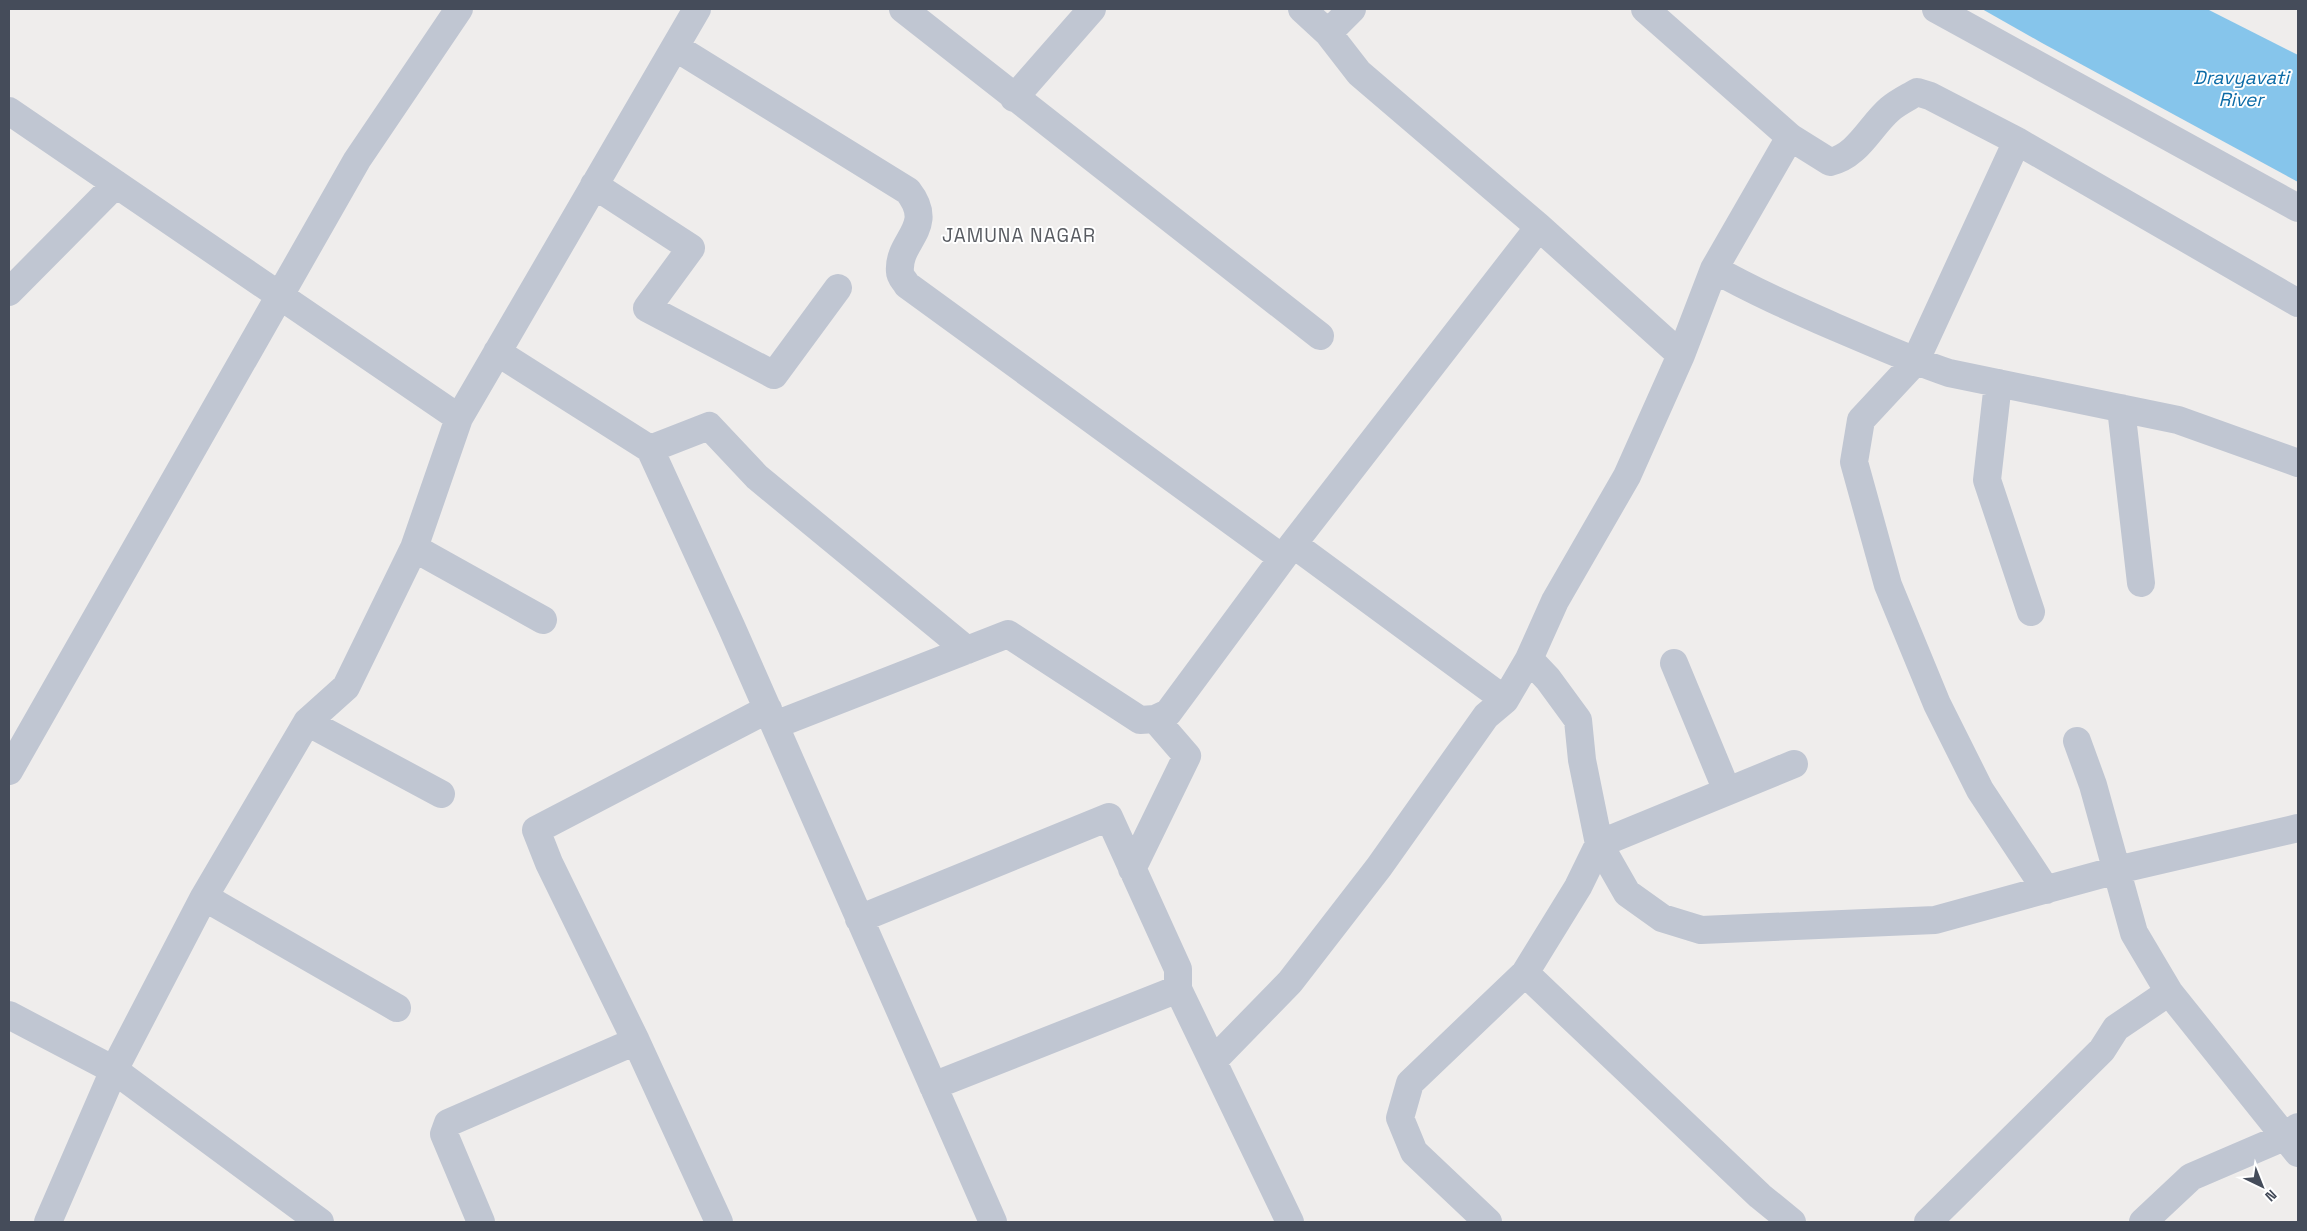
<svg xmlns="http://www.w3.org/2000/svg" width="2307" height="1231" font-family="'Space Grotesk',sans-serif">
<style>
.water{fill:#86c5eb}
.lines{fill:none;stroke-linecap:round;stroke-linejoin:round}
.minor{stroke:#c0c6d2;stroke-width:28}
.labels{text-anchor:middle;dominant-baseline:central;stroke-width:4;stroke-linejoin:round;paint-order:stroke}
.water-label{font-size:19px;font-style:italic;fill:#0c6ba6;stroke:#fff}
.neighbourhood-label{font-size:19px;letter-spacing:1px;fill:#595c62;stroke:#fff}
</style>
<rect width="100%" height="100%" fill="#efedec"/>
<path class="water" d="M1982,9H2207L2298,55V182L2042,43Z"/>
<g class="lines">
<path class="minor" d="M903,9L1320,336
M1645,9L1790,137L1830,162C1858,156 1870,126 1890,109C1898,102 1909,97 1917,92L1930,96L2017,141L2298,303
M1936,9L2298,208
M1328,33L1352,9
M675,47L908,191C937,228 897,240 900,272C900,277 905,281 907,285L1282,558
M1014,98L1092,9
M9,111L459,418
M2017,141L1915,362L1861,420L1854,462L1888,585L1937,704L1980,790L2046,890
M594,185L691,248L647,308L774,375L838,288
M1714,269L1790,137
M9,292L116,184
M497,352L650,449L731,626L993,1222
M1681,355L1714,269C1753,291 1794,309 1835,327C1873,343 1910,360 1949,373L2178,420L2298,463
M1998,383L1987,480L2031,612
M2121,408L2141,583
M650,449L709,426L757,477L967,650
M1293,544L1505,700
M414,548L543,620
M1529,659L1548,679L1578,720L1582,760L1599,844L1627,893L1662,918L1701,930L1935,920L2117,870L2298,828
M1674,663L1727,791
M307,722L441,794
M775,725L1008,634L1140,720L1155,719L1168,713L1293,544L1539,227
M2077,741L2093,785L2134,933L2169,992L2298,1153
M9,771L357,160L459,9
M1132,869L1187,756L1155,719
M204,897L397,1008
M859,919L1109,817L1178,969V989
M1525,973L1578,887L1599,844L1794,764
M9,1015L114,1070L320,1222
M1213,1061L1290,982L1379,867L1486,716L1505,700L1529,659L1555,601L1627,476L1681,355L1539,227L1359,73L1328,33L1302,9
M933,1086L1178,989L1290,1222
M48,1222L114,1070L204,897L307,722L346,687L414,548L459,418L697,9
M481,1222L444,1134L448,1123L636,1041
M719,1222L636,1041L549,863L536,830L768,709
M1488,1222L1414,1152L1400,1118L1410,1083L1525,973L1760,1196L1792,1222
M1928,1222L2102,1050L2116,1028L2169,992
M2143,1222L2191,1177L2284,1137L2298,1127"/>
</g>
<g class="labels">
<g class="water-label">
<text x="2241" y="77">Dravyavati<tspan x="2241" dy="22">River</tspan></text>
</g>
<g class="neighbourhood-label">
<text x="1019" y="235">JAMUNA NAGAR</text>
</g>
</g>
<rect width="2307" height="1231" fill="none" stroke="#454c5a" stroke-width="20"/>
<g transform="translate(2262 1186) rotate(137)" stroke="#ffffff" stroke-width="4" paint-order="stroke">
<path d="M0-4L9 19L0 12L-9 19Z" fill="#454c5a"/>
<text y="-8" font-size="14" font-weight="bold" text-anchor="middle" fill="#454c5a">N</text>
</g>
</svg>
